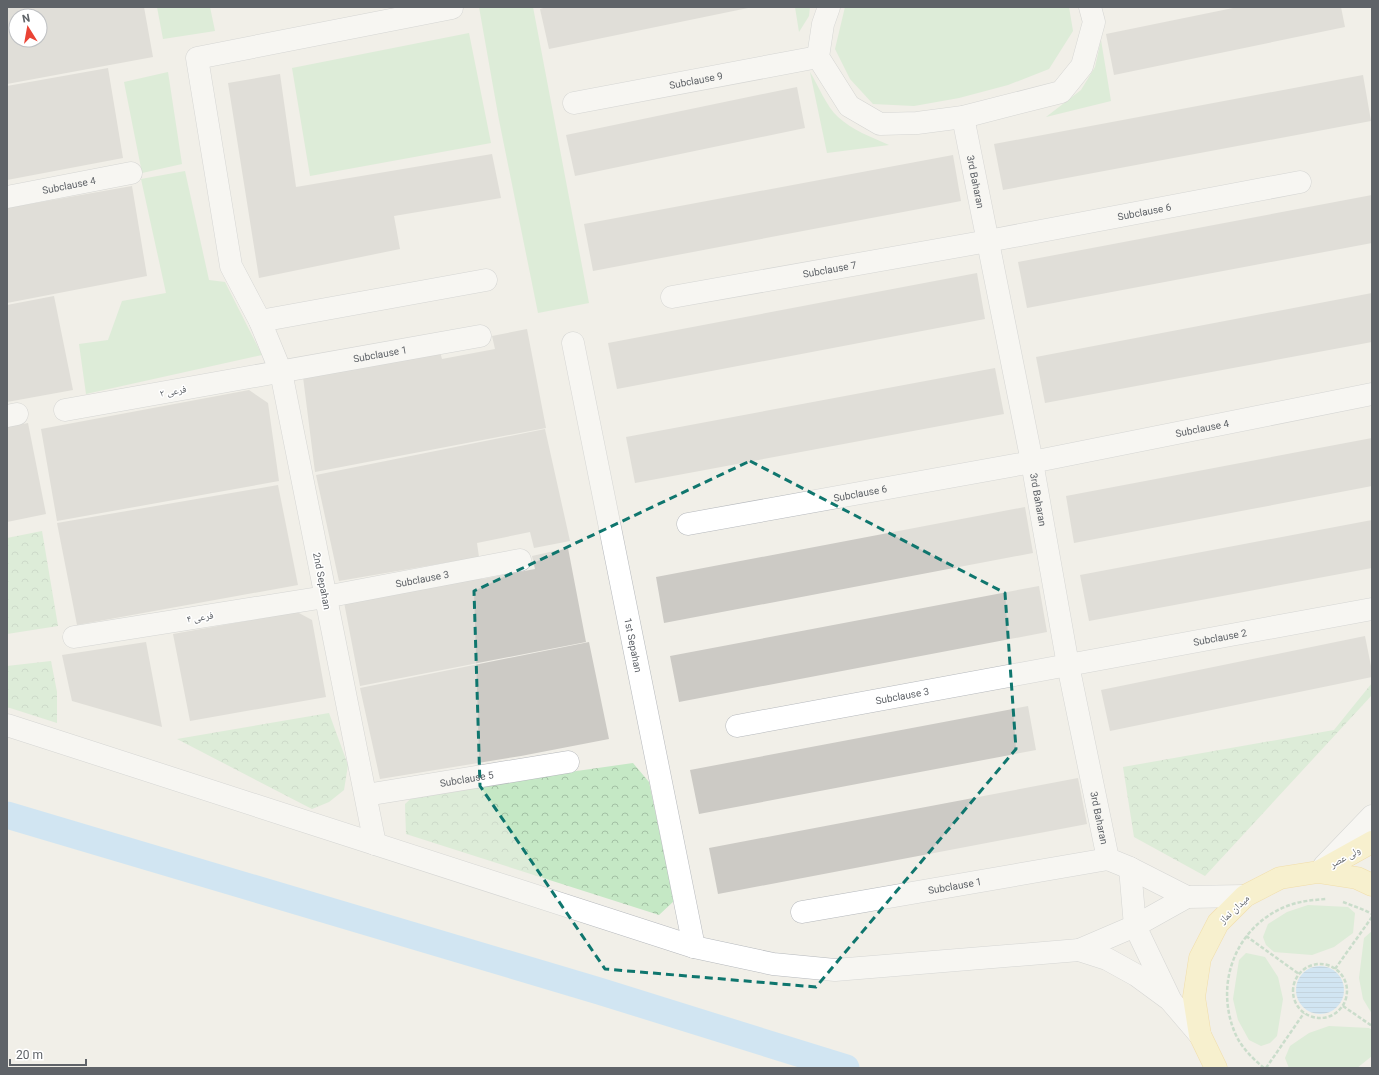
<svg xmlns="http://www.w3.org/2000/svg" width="1379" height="1075" font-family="Roboto,'Noto Naskh Arabic',sans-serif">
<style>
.green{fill:#c5e8c5}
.forest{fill:url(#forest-crowns)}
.water{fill:url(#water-rules)}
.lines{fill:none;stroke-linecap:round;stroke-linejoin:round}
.canal{stroke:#aadaff;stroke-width:27}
.building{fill:#cccac5;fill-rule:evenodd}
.minor-casing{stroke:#b5b8bc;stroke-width:23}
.major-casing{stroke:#f2c960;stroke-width:23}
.path{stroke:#9cc7a9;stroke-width:2.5;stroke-dasharray:4 2;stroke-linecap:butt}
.minor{stroke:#fff;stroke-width:22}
.major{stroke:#fff2af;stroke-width:22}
.marked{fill:none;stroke:#0f766e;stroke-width:3;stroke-dasharray:8 5;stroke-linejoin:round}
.labels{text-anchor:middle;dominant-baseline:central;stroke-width:3;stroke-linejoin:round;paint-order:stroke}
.street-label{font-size:10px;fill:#5f6368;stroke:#fff}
</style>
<defs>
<pattern id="forest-crowns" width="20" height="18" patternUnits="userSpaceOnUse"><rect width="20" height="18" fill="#c5e8c5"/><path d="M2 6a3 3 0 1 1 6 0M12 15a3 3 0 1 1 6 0" fill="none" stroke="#a3c0a4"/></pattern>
<pattern id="water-rules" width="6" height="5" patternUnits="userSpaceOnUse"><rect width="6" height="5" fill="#aadaff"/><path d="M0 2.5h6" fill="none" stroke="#8eb4d2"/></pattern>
</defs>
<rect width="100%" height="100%" fill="#f1efe8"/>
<path class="green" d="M157,7H210L215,31L163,39Z
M479,7H533L589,303L538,313L499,120Z
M795,7H810L809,16L799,32Z
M845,7H1069L1073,31L1049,69L1008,85L959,98L914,106L873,104L850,79L835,49Z
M469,33L491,143L310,176L292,68Z
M1101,40L1111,101L1046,117L1081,90L1095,67Z
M168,72L182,164L142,173L124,82Z
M810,72C818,85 826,106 838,117C852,130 871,137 889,145L827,153Z
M185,171L209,280L225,282L262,355L86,394L79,344L108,340L122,301L166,293L141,179Z
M1308,905L1348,907L1355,913L1353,933L1334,947L1312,955L1274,952L1266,945L1263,937L1268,924L1287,912Z
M1372,931V1014L1363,999L1359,978L1364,938Z
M1246,953L1265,957L1278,977L1283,999L1277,1036L1270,1043L1261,1046L1249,1040L1238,1020L1233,999L1239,960Z
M1329,1026L1369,1028L1372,1030V1056L1357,1068H1289L1285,1058L1290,1046L1309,1033Z"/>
<path class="forest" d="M42,531L58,626L7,634V538Z
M51,661L57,692V723L7,707V666Z
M1372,683V695L1205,876L1134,837L1123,767L1334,730Z
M329,713L348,765L344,790L329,802L312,809L177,739Z
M633,763L649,782L674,901L659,915L406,834L405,804L416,794Z"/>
<path class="water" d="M1296 990a24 24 0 1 1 48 0a24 24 0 1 1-48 0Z"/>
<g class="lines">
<path class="canal" d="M7,815L599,991L846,1068"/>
</g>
<path class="building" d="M7,7H144L153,57L7,84ZM16,16H40V40H16Z
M547,7H748V8L549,49L540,9Z
M1238,7H1341L1345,27L1114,75L1106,34Z
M108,68L123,158L7,180V86Z
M280,74L296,187L492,154L501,198L394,216L400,249L259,278L228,83Z
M1363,75L1371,121L1003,190L994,144Z
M797,87L805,128L575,176L566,135Z
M953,155L961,201L593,271L584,224Z
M132,186L147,276L7,303V208Z
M1372,195V243L1027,308L1018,262Z
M977,273L985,319L617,389L608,343Z
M1372,293V342L1045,403L1036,357Z
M54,296L73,390L7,402V305Z
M527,329L546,428L315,472L303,377L440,352L442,359L495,349L492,336Z
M995,368L1004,414L635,483L626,437Z
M249,390L268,403L279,481L57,521L41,429Z
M28,423L46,514L7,522V427Z
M545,429L570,541L534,548L530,532L477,543L479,557L339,581L316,475Z
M1372,438V486L1074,543L1066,496Z
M278,485L298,585L77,625L57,523Z
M1025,507L1033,553L664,623L656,577Z
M1372,520V568L1089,621L1080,575Z
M568,548L586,642L360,686L343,597L480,572L482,579L535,569L532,556Z
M1039,586L1047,632L679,702L670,656Z
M297,612L312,620L326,697L190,721L173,634Z
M1365,636L1372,671V677L1110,731L1101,690Z
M146,642L162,727L72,701L62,655Z
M589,642L609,739L521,756L380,779L360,688Z
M1028,706L1036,750L699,814L690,770Z
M1078,778L1087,824L718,894L709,848Z"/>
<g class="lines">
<g class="minor-casing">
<g id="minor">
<path d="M829,7L823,24L818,57L849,106L880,124L917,123L963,117L1061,92L1082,66L1094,22L1090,7"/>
<path id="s1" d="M574,103L818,57"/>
<path id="s2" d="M963,117L1032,462L1068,665L1108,859L1130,868L1187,897"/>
<path id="s3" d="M7,197L131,173"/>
<path id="s4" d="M672,297L988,241L1300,182"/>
<path d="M260,321L486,280"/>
<path id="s5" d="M573,343L694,947"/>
<path id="s6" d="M65,410L480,336"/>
<path d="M7,416L17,414"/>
<path id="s7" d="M688,524L1032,462L1372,394"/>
<path id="s8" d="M74,637L325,597L520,560"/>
<path d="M7,725L694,947L773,964L835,970L1079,950L1135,926L1187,897L1245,896"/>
<path id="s9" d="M737,726L1372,609"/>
<path id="s10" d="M366,795L568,762"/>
<path d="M375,844L281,372L260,321L231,266L197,58L452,8V7"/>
<path d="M1324,866L1372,816"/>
<path d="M1130,868L1135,926L1170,999"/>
<path id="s11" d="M802,912L1108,859"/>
<path d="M1079,950L1107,959L1136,975L1170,1000L1200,1035"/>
</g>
</g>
<g class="major-casing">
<path id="major" d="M1318,872L1372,842
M1216,1068L1200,1035L1194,997L1200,958L1218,923L1245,896L1280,878L1318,872L1357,878L1372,885"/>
</g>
<path class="path" d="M1343,902L1364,910L1372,914
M1246,936L1299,974
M1293 991a27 27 0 1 1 54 0a27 27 0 1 1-54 0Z
M1335,969L1372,917
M1343,1006L1372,1026
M1264,1068C1252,1058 1241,1047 1235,1033C1214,983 1236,926 1287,906C1300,901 1313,900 1326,899
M1266,1068L1304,1013"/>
<use href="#minor" class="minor"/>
<use href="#major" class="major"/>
</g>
<path d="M0 0H1379V1075H0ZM750,461L1005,593L1016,749L816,987L605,969L480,786L474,591Z" fill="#f1efe8" fill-opacity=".55" fill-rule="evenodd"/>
<path class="marked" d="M750,461L1005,593L1016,749L816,987L605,969L480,786L474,591Z"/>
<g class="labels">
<g class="street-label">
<text stroke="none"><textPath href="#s1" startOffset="124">Subclause 9</textPath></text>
<text stroke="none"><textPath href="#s2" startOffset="66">3rd Baharan</textPath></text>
<text stroke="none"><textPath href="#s3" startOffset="63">Subclause 4</textPath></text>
<text stroke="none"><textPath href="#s4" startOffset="480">Subclause 6</textPath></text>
<text stroke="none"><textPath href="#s4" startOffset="160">Subclause 7</textPath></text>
<text stroke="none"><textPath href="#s6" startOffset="320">Subclause 1</textPath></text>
<text transform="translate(173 391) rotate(-10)">فرعی ۲</text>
<text stroke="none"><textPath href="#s7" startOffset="523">Subclause 4</textPath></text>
<text stroke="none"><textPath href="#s7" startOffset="175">Subclause 6</textPath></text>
<text stroke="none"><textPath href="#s2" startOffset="390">3rd Baharan</textPath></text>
<text stroke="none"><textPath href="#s8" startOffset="353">Subclause 3</textPath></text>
<text transform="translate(322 581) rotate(79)">2nd Sepahan</text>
<text transform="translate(200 617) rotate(-9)">فرعی ۴</text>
<text stroke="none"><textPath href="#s9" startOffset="491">Subclause 2</textPath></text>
<text stroke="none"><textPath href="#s5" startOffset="308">1st Sepahan</textPath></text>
<text stroke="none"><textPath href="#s9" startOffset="168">Subclause 3</textPath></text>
<text stroke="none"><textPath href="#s10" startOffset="102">Subclause 5</textPath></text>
<text stroke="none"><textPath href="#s2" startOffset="714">3rd Baharan</textPath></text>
<text transform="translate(1345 857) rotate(-29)">ولی عصر</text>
<text stroke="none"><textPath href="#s11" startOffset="155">Subclause 1</textPath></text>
<text transform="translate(1234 909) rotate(-43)">میدان نماز</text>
</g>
</g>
<rect width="1379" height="1075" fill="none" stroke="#5f6368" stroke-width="16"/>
<g transform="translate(28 28) rotate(349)"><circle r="19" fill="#ffffff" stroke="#bfc1c3"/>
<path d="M0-3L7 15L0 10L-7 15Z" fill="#ea4335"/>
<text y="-6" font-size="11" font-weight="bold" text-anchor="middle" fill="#5f6368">N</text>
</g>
<path d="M10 1059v6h76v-6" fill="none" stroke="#5f6368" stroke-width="2"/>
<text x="16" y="1059" font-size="12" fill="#5f6368" stroke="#ffffff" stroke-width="3" paint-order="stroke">20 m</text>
</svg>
